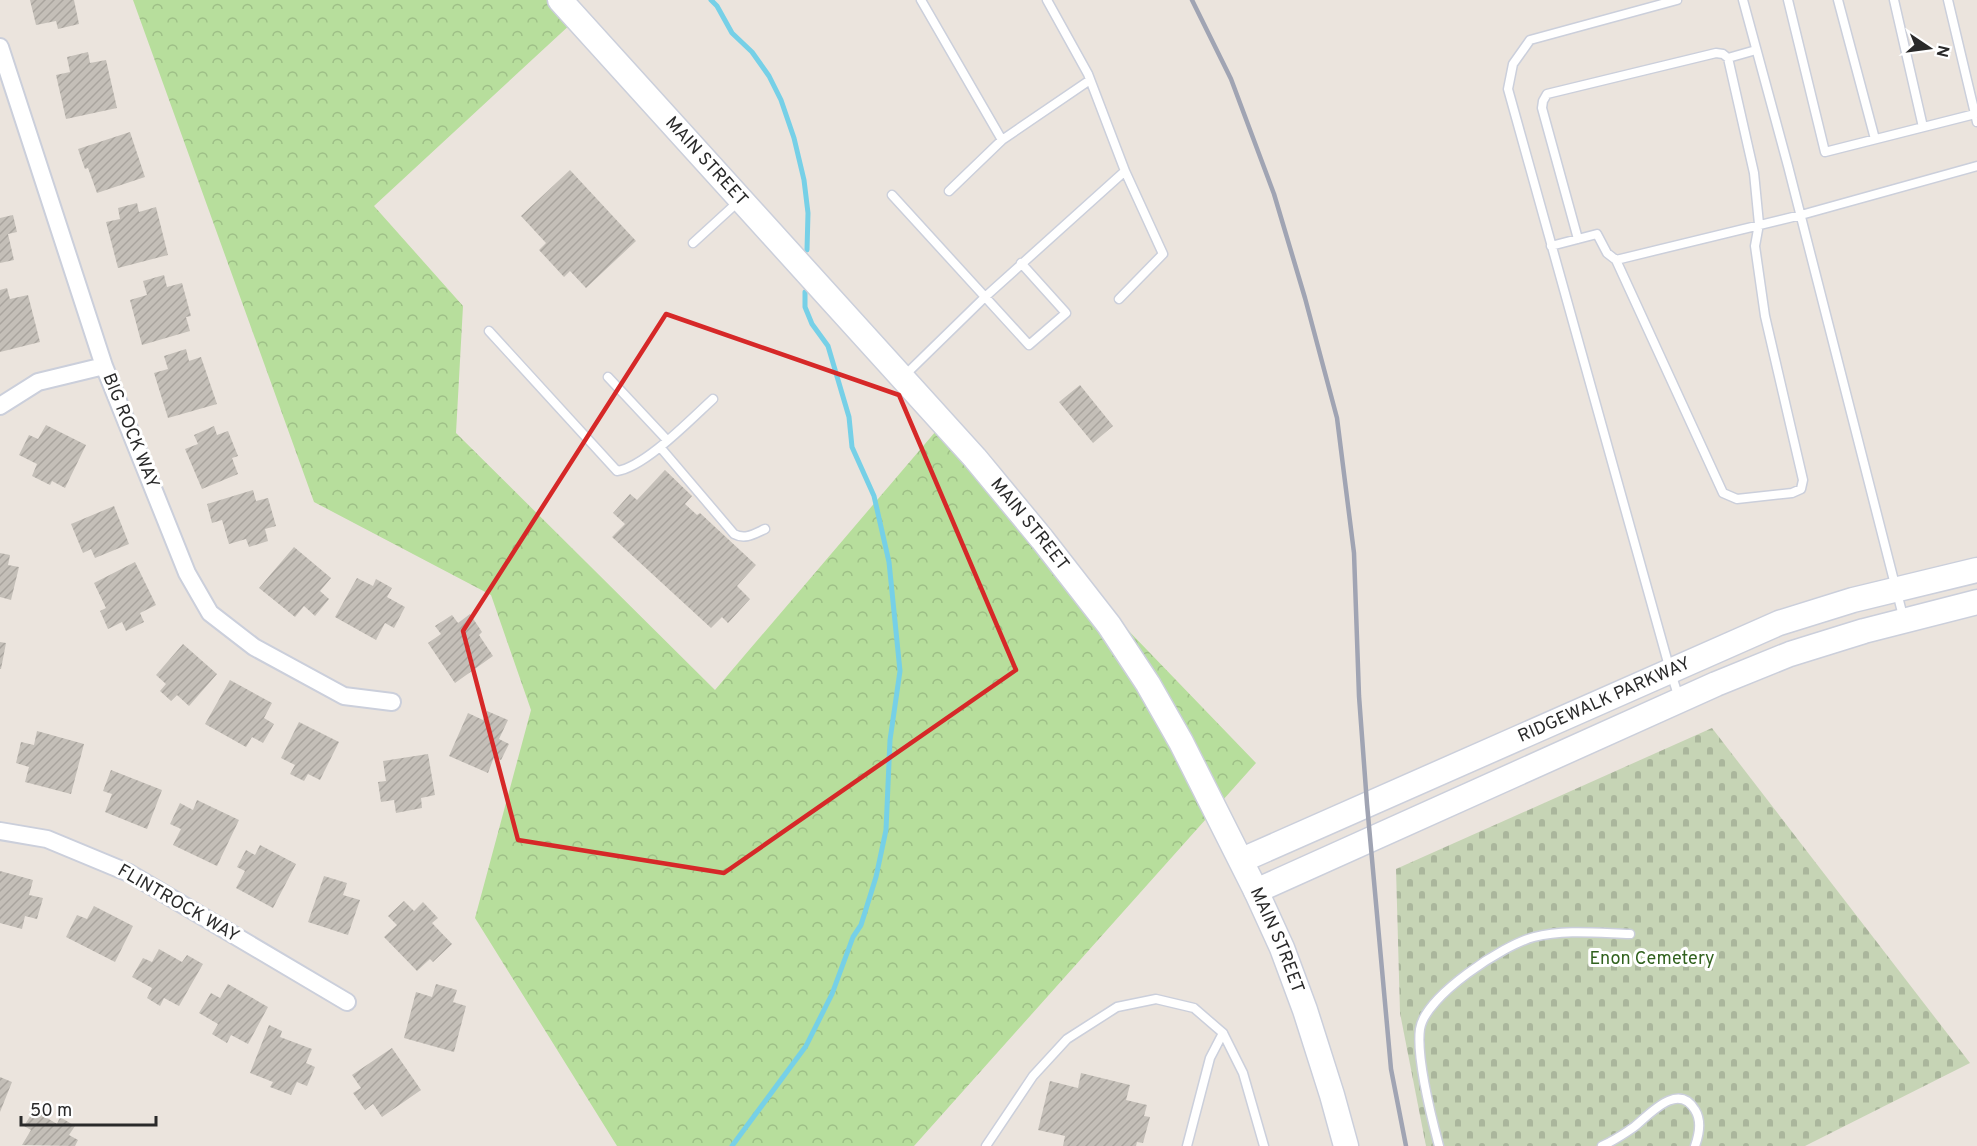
<svg xmlns="http://www.w3.org/2000/svg" width="1977" height="1146" font-family="Overpass,sans-serif">
<style>
.forest{fill:url(#forest-crowns)}
.cemetery{fill:url(#cemetery-stones)}
.lines{fill:none;stroke-linecap:round;stroke-linejoin:round}
.stream{stroke:#76d0e7;stroke-width:5}
.building{fill:url(#building-hatch)}
.lane-casing{stroke:#cbcfdb;stroke-width:11}
.street-casing{stroke:#cbcfdb;stroke-width:20}
.secondary-casing{stroke:#cbcfdb;stroke-width:27}
.lane{stroke:#fff;stroke-width:8}
.street{stroke:#fff;stroke-width:16}
.secondary{stroke:#fff;stroke-width:24}
.rail{stroke:#a0a4b3;stroke-width:4.5}
.marked{fill:none;stroke:#d62828;stroke-width:4.5;stroke-linejoin:round}
.labels{text-anchor:middle;dominant-baseline:central;stroke-width:6;stroke-linejoin:round;paint-order:stroke}
.street-label{font-size:18px;fill:#2a2a2a;stroke:#fff}
.park-label{font-size:18px;fill:#31621e;stroke:#fff}
</style>
<defs>
<pattern id="forest-crowns" width="20" height="18" patternUnits="userSpaceOnUse" patternTransform="scale(1.5)"><rect width="20" height="18" fill="#b7de9c"/><path d="M2 6a3 3 0 1 1 6 0M12 15a3 3 0 1 1 6 0" fill="none" stroke="#9ebf87"/></pattern>
<pattern id="cemetery-stones" width="16" height="16" patternUnits="userSpaceOnUse" patternTransform="scale(1.5)"><rect width="16" height="16" fill="#c6d4b5"/><path d="M2 7V4a2 2 0 0 1 4 0v3zM10 15v-3a2 2 0 0 1 4 0v3z" fill="#aab69c"/></pattern>
<pattern id="building-hatch" width="6" height="6" patternUnits="userSpaceOnUse" patternTransform="scale(1.5)"><rect width="6" height="6" fill="#c4bfb8"/><path d="M-1 1l2-2M0 6l6-6M5 7l2-2" fill="none" stroke="#a9a49e"/></pattern>
</defs>
<rect width="100%" height="100%" fill="#ebe4dd"/>
<path class="forest" d="M133,0H553L573,22L374,206L463,306L456,433L715,690L936,431L1256,763L914,1146H617L475,918L531,710L491,595L314,502Z"/>
<path class="cemetery" d="M1712,728L1970,1063L1805,1146H1426L1400,1013L1396,869Z"/>
<g class="lines">
<path class="stream" d="M711,0L717,6L732,33L752,52L769,76L781,100L794,138L804,180L808,213L807,250
M732,1146L806,1046L832,994L853,937L861,925L876,877L886,830L890,740L900,671L889,562L874,496L852,447L849,417L828,346L812,324L805,307V292"/>
</g>
<path class="building" d="M30,0H74L79,24L58,29L56,21L36,25Z
M88,52L90,63L106,60L117,108L66,119L56,75L70,72L67,57Z
M130,132L145,177L97,193L88,168L85,169L78,149Z
M570,170L636,241L586,288L570,271L564,277L539,250L546,243L521,216Z
M137,203L139,212L156,207L168,255L118,268L106,222L120,219L118,208Z
M13,215L17,232L8,234L14,260L0,263V218Z
M164,275L167,287L182,283L191,316L186,317L190,331L142,345L130,300L147,295L143,281Z
M7,288L10,299L28,295L40,342L0,352V290Z
M186,349L189,361L201,357L217,404L168,418L154,373L168,369L164,356Z
M1080,385L1113,426L1093,443L1059,402Z
M46,425L86,445L65,488L52,481L50,485L32,476L37,464L19,455L29,435L38,439Z
M214,426L217,435L228,431L238,456L232,458L238,474L202,489L185,449L198,444L194,435Z
M665,470L692,496L685,504L697,515L700,513L756,565L737,586L750,599L728,623L722,617L711,628L612,537L625,524L613,513L630,494L637,500Z
M253,490L256,501L268,498L276,526L265,529L268,541L249,547L246,539L229,544L222,520L212,523L207,504Z
M114,506L129,544L95,558L91,549L83,553L71,524Z
M294,547L331,578L320,591L329,599L315,616L304,606L295,617L259,588Z
M0,553L10,555L8,565L19,567L11,600L0,597Z
M135,562L156,605L140,613L144,622L126,631L122,622L108,629L100,611L106,608L94,583Z
M357,578L373,586L376,579L392,588L387,597L405,607L394,628L385,623L376,640L335,617Z
M470,614L482,632L479,635L493,656L455,683L428,643L441,634L435,626L452,615L458,623Z
M0,642L6,643L1,669H0Z
M183,644L217,674L189,706L177,695L171,701L160,691L166,684L156,675Z
M230,680L272,703L264,718L274,724L263,743L252,737L246,747L205,724Z
M487,711L508,720L499,739L509,744L501,760L494,757L488,773L449,756L468,713L483,720Z
M299,722L339,742L320,780L308,774L304,781L290,774L295,765L281,758Z
M37,731L84,744L71,794L25,782L29,767L16,763L21,742L34,745Z
M428,754L435,795L421,798L422,808L396,813L394,800L381,802L378,782L386,781L383,761Z
M111,770L162,790L147,829L105,812L112,794L103,791Z
M197,800L239,820L217,866L173,845L181,829L170,824L180,803L193,810Z
M260,845L296,864L273,908L236,888L245,871L237,867L246,850L255,855Z
M0,871L33,880L29,895L43,898L37,919L25,916L22,929L0,923Z
M324,876L347,883L343,895L360,900L348,935L308,922Z
M404,901L414,911L423,902L438,918L432,923L452,944L433,962L430,959L417,971L384,937L397,925L388,916Z
M94,906L133,926L115,962L66,937L77,915L87,919Z
M159,949L182,962L187,955L203,964L179,1006L164,998L160,1006L147,998L152,988L132,977L143,958L152,962Z
M228,984L268,1007L248,1044L231,1035L227,1043L212,1034L218,1024L199,1013L211,993L220,998Z
M436,984L457,990L453,1002L466,1006L454,1052L404,1038L416,992L432,997Z
M269,1025L282,1031L280,1037L312,1049L306,1063L315,1067L307,1086L297,1082L291,1095L270,1087L273,1082L250,1073Z
M392,1048L421,1090L382,1117L373,1104L365,1110L353,1093L361,1088L352,1075Z
M1081,1073L1130,1085L1126,1100L1147,1105L1144,1116L1150,1117L1143,1143L1137,1142L1136,1146H1063L1065,1136L1038,1130L1050,1081L1078,1088Z
M0,1077L12,1082L0,1112Z
M34,1110L57,1124L60,1117L75,1126L69,1135L78,1140L75,1146L22,1145L31,1130L24,1126Z"/>
<g class="lines">
<g class="lane-casing">
<path id="lane" d="M921,0L1002,140L1090,80
M1047,0L1088,74L1125,171
M1677,0L1530,40L1513,64L1508,89L1670,670L1679,698
M1743,0L1788,166L1904,620
M1788,0L1825,152L1975,114
M1838,0L1875,139
M1894,0L1923,127
M1948,0L1977,122
M949,191L1002,140
M892,195L1029,345L1066,313L1021,263
M1578,239L1542,108L1543,101L1547,94L1716,53L1723,54L1728,58L1756,50
M693,243L739,201
M1551,246L1597,234L1607,253L1616,260L1723,493L1737,499L1792,493L1801,489L1803,480L1800,467L1765,316L1755,246L1759,224L1754,173L1728,58
M1616,260L1801,215L1977,166
M489,331L617,471C645,467 691,419 713,399
M608,377L667,440
M903,377L985,297L1125,171L1163,254L1119,299
M660,447L734,534C745,540 754,534 765,529
M986,1146L1033,1076L1067,1039L1117,1007L1156,999L1194,1008L1223,1033L1243,1073L1264,1146
M1187,1146L1210,1058L1223,1033
M1439,1146C1431,1116 1416,1058 1420,1029C1425,996 1503,945 1534,937C1564,929 1599,933 1630,934
M1602,1146C1613,1141 1624,1134 1634,1127C1649,1115 1678,1081 1695,1110C1702,1121 1699,1135 1695,1146"/>
</g>
<g class="street-casing">
<path id="street" d="M0,47L104,366L187,573L210,613L254,647L344,696L392,702
M0,406L38,382L104,366
M0,831L47,839L129,873L347,1002"/>
</g>
<g class="secondary-casing">
<g id="secondary">
<path id="s1" d="M560,0L975,458L1042,539L1109,625L1148,684L1181,742L1256,891L1282,948L1305,1010L1332,1095L1346,1146"/>
<path id="s2" d="M1242,860L1779,623L1853,600L1977,570"/>
<path d="M1256,891L1716,684L1790,654L1864,631L1977,602"/>
</g>
</g>
<use href="#lane" class="lane"/>
<use href="#street" class="street"/>
<use href="#secondary" class="secondary"/>
<path class="rail" d="M1192,0L1231,79L1274,194L1305,298L1337,418L1354,553L1359,696L1367,804L1391,1069L1406,1146"/>
</g>
<path class="marked" d="M666,314L899,395L1016,670L724,873L518,840L463,631Z"/>
<g class="labels">
<g class="street-label">
<text stroke="none"><textPath href="#s1" startOffset="218">MAIN STREET</textPath></text>
<text transform="translate(130 431) rotate(68)">BIG ROCK WAY</text>
<text stroke="none"><textPath href="#s1" startOffset="704">MAIN STREET</textPath></text>
<text stroke="none"><textPath href="#s2" startOffset="396">RIDGEWALK PARKWAY</textPath></text>
<text transform="translate(178 904) rotate(30)">FLINTROCK WAY</text>
<text stroke="none"><textPath href="#s1" startOffset="1190">MAIN STREET</textPath></text>
</g>
<g class="park-label">
<text x="1652" y="959">Enon Cemetery</text>
</g>
</g>
<g transform="translate(1929 48) rotate(103)" stroke="#ffffff" stroke-width="4.5" paint-order="stroke">
<path d="M0-4.5L10 22L0 15L-10 22Z" fill="#2a2a2a"/>
<text y="-9" font-size="16" font-weight="bold" text-anchor="middle" fill="#2a2a2a">N</text>
</g>
<path d="M21 1116v9h135v-9" fill="none" stroke="#2a2a2a" stroke-width="3"/>
<text x="30" y="1116" font-size="18" fill="#2a2a2a" stroke="#ffffff" stroke-width="4.5" paint-order="stroke">50 m</text>
</svg>
